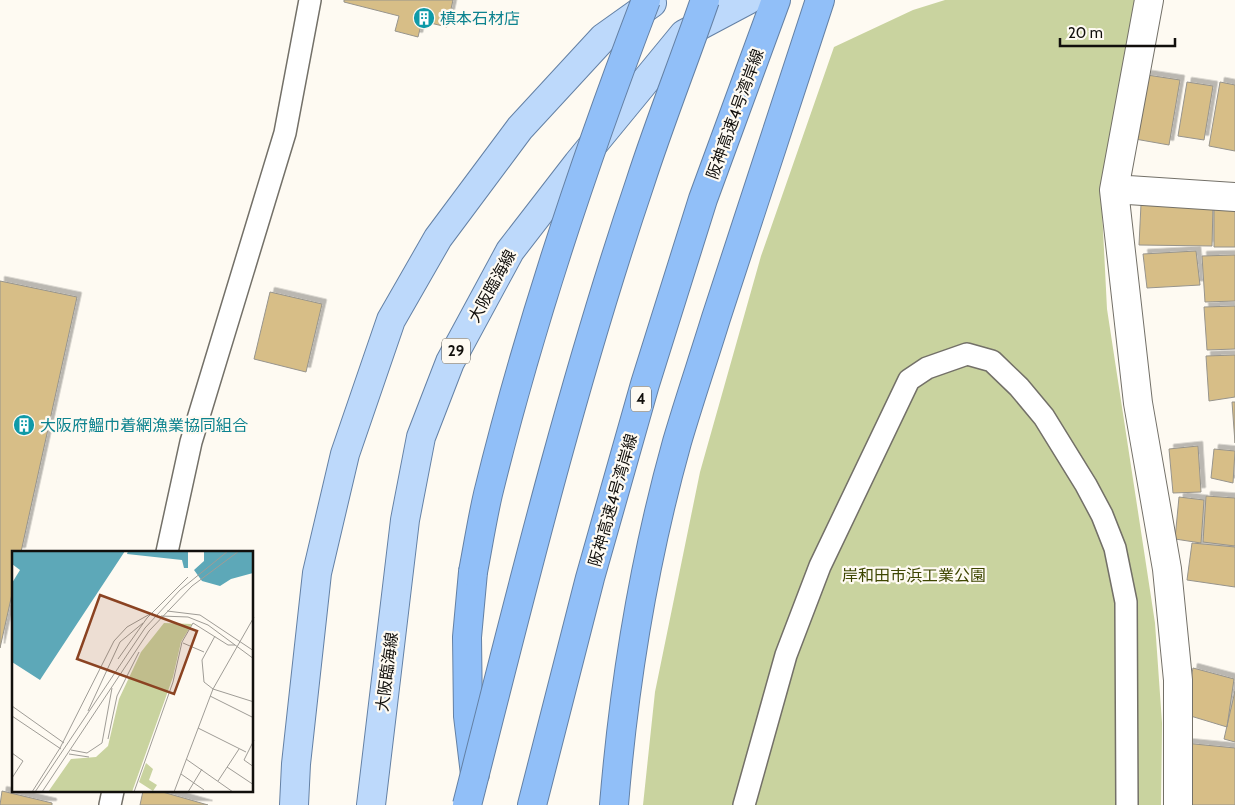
<svg xmlns="http://www.w3.org/2000/svg" width="1235" height="805" font-family="Cabin,'Noto Sans JP',sans-serif">
<style>
.green{fill:#c9d39f}
.building{fill:#d7be87;stroke:#97948c;filter:url(#shadow)}
.lines{fill:none;stroke-linecap:round;stroke-linejoin:round}
.lane-casing{stroke:#737068;stroke-width:24}
.street-casing{stroke:#737068;stroke-width:30}
.primary-casing{stroke:#6481a5;stroke-width:30}
.highway-casing{stroke:#6481a5;stroke-width:30}
.lane{stroke:#fff;stroke-width:21}
.street{stroke:#fff;stroke-width:28}
.primary{stroke:#bdd9fb;stroke-width:28}
.highway{stroke:#91bff8;stroke-width:28}
.highway-bridge-casing{stroke:#6481a5;stroke-width:30;stroke-linecap:butt}
.highway-bridge{stroke:#91bff8;stroke-width:28}
.labels{text-anchor:middle;dominant-baseline:central;stroke-width:4.5;stroke-linejoin:round;paint-order:stroke}
.shield{fill:#fefaf2;stroke:#585651;stroke-width:1}
.shield-label{font-size:15px;font-weight:bold;fill:#110f0c}
.culture-label{font-size:16px;fill:#0d838f;stroke:#fefaf2;text-anchor:start}
.street-label{font-size:16px;fill:#110f0c;stroke:#fefaf2}
.park-label{font-size:16px;fill:#3e4601;stroke:#fefaf2}
.inset-road{fill:none;stroke:#9f9c96;stroke-width:1}
.view{fill:#8b4322;fill-opacity:0.15;stroke:#8b4322;stroke-width:2.5}
.inset-edge{fill:none;stroke:#110f0c;stroke-width:2.5}
</style>
<defs>
<filter id="shadow"><feDropShadow dx="4.5" dy="-4.5" stdDeviation="0" flood-color="#0004"/></filter>
</defs>
<rect width="100%" height="100%" fill="#fefaf2"/>
<path class="green" d="M945,0H1140L1101,190L1107,309L1155,623L1162,723L1161,805H643L655,692L700,472L761,256L834,47L913,10Z"/>
<path class="building" d="M344,0H453L447,27L422,21L418,37L395,31L399,16L344,2Z
M1147,75L1180,80L1169,145L1135,139Z
M1187,82L1213,86L1204,140L1178,136Z
M1220,82L1235,85V151L1209,146Z
M1141,204L1213,206L1212,246L1139,245Z
M1235,206V247H1214V207Z
M1196,251L1200,285L1147,288L1143,254Z
M1235,255V301L1205,302L1202,256Z
M0,281L77,297L21,552H14V585L0,648Z
M270,292L322,304L306,372L254,359Z
M1235,306V349L1207,350L1204,307Z
M1235,355V397L1209,401L1206,356Z
M1232,402H1235V443Z
M1198,446L1201,492L1173,493L1169,449Z
M1214,449L1235,451L1233,483L1211,478Z
M1206,496L1235,498V546L1203,542Z
M1179,497L1204,500L1201,543L1175,539Z
M1192,543L1235,547V587L1187,580Z
M1193,668L1234,679L1227,727L1184,714Z
M1235,691V742L1224,739Z
M1184,743L1235,748V805H1183Z
M2,791L52,803V805H0Z
M143,791H159L208,805H140Z"/>
<g class="lines">
<g class="lane-casing">
<path id="lane" d="M167,552L191,442L285,133L310,0
M110,805L113,791
M744,805L786,655L820,566L909,380L927,368L967,354L992,361L1019,387L1044,417L1086,485L1102,515L1115,548L1126,602L1127,805"/>
</g>
<g class="street-casing">
<path id="street" d="M1149,0L1114,190L1138,403L1167,569L1178,680V805
M1128,190L1235,197"/>
</g>
<g class="primary-casing">
<path id="primary" d="M294,805L296,764L317,573L345,454L391,320L438,238L520,128L603,38L652,3
M371,805L405,520L421,437L450,362L510,251L578,163L684,34L748,0"/>
</g>
<g class="highway-casing">
<path id="highway" d="M473,572L467,637L468,716L475,774
M532,805L590,578L645,384L703,199L776,0
M614,805C624,683 644,560 677,442C689,401 703,360 716,318C750,212 785,106 820,0"/>
</g>
<use href="#lane" class="lane"/>
<use href="#street" class="street"/>
<use href="#primary" class="primary"/>
<use href="#highway" class="highway"/>
<g class="highway-bridge-casing">
<path id="highway-bridge" d="M473,572C478,546 482,520 488,494C529,326 584,162 646,0
M467,805C520,596 571,387 640,183C660,121 684,61 705,0"/>
</g>
<use href="#highway-bridge" class="highway-bridge"/>
</g>
<defs>
<g id="building-disc" transform="scale(1.125)"><circle r="9.5" fill="#0f9aa8" stroke="#fefaf2"/><path d="M-4-6H4V6H1V3H-1V6H-4ZM-2.5-4.3h1.7v1.8h-1.7ZM.8-4.3h1.7v1.8H.8ZM-2.5-1h1.7V.8h-1.7ZM.8-1h1.7V.8H.8Z" fill="#fff"/></g>
</defs>
<g fill-rule="evenodd">
<use href="#building-disc" x="424" y="18"/>
<use href="#building-disc" x="24" y="425"/>
</g>
<g class="labels">
<g class="shield">
<rect x="442" y="338.5" width="28" height="25" rx="4"/>
<rect x="631" y="386.5" width="20" height="25" rx="4"/>
</g>
<g class="shield-label">
<text x="456" y="351">29</text>
<text x="641" y="399">4</text>
</g>
<g class="culture-label">
<text x="440" y="18">槙本石材店</text>
<text x="40" y="425">大阪府鰮巾着網漁業協同組合</text>
</g>
<g class="street-label">
<text transform="translate(735 114) rotate(-70)">阪神高速4号湾岸線</text>
<text transform="translate(492 286) rotate(-61)">大阪臨海線</text>
<text transform="translate(613 500) rotate(-74)">阪神高速4号湾岸線</text>
<text transform="translate(387 672) rotate(-83)">大阪臨海線</text>
</g>
<g class="park-label">
<text x="914" y="575">岸和田市浜工業公園</text>
</g>
</g>
<g transform="translate(12 551)">
<rect width="241" height="241" fill="#fefaf2"/>
<path d="M152,72L180,73L169,91L161,126L120,241H36L59,208L84,206L96,195L107,148L129,101ZM134,212L141,218L137,229L145,234L141,240L127,231Z" fill="#c9d39f"/>
<path d="M0,0H113L28,129L0,111V32L8,19L0,13ZM116,0H176V17H172L170,9L115,3ZM192,0H241V22L219,28L208,35L190,30L182,19L192,10Z" fill="#5da8b8"/>
<path class="inset-road" d="M155,60L188,64L242,100M149,65L176,66L196,74L242,108M203,85L190,109L192,131L201,138L242,151M171,92L192,101M106,108L135,67L176,26M198,145L242,167M0,155L52,192M76,160L108,91L131,72M0,165L49,198M186,177L234,201M96,188L105,145L127,101M242,189L232,209L242,216M59,199L75,202L90,192L100,137M0,202L11,210L0,227M57,203L77,206M174,208L221,241M215,216L242,234M169,223L192,239M206,230L227,198M20,241L48,197L102,90L115,76L138,63M23,241L133,77L168,39L216,0M30,241L137,80L180,35L227,0M122,241L161,131L170,91L181,72L216,94H223M162,241L201,138L242,66M176,241L190,218"/>
<path class="view" d="M88,44L185,80L162,143L65,108Z"/>
<rect width="241" height="241" class="inset-edge"/>
</g>
<path d="M1060 38v8h115v-8" fill="none" stroke="#110f0c" stroke-width="2.5"/>
<text x="1068" y="38" font-size="15" fill="#110f0c" stroke="#fefaf2" stroke-width="4" paint-order="stroke">20 m</text>
</svg>
